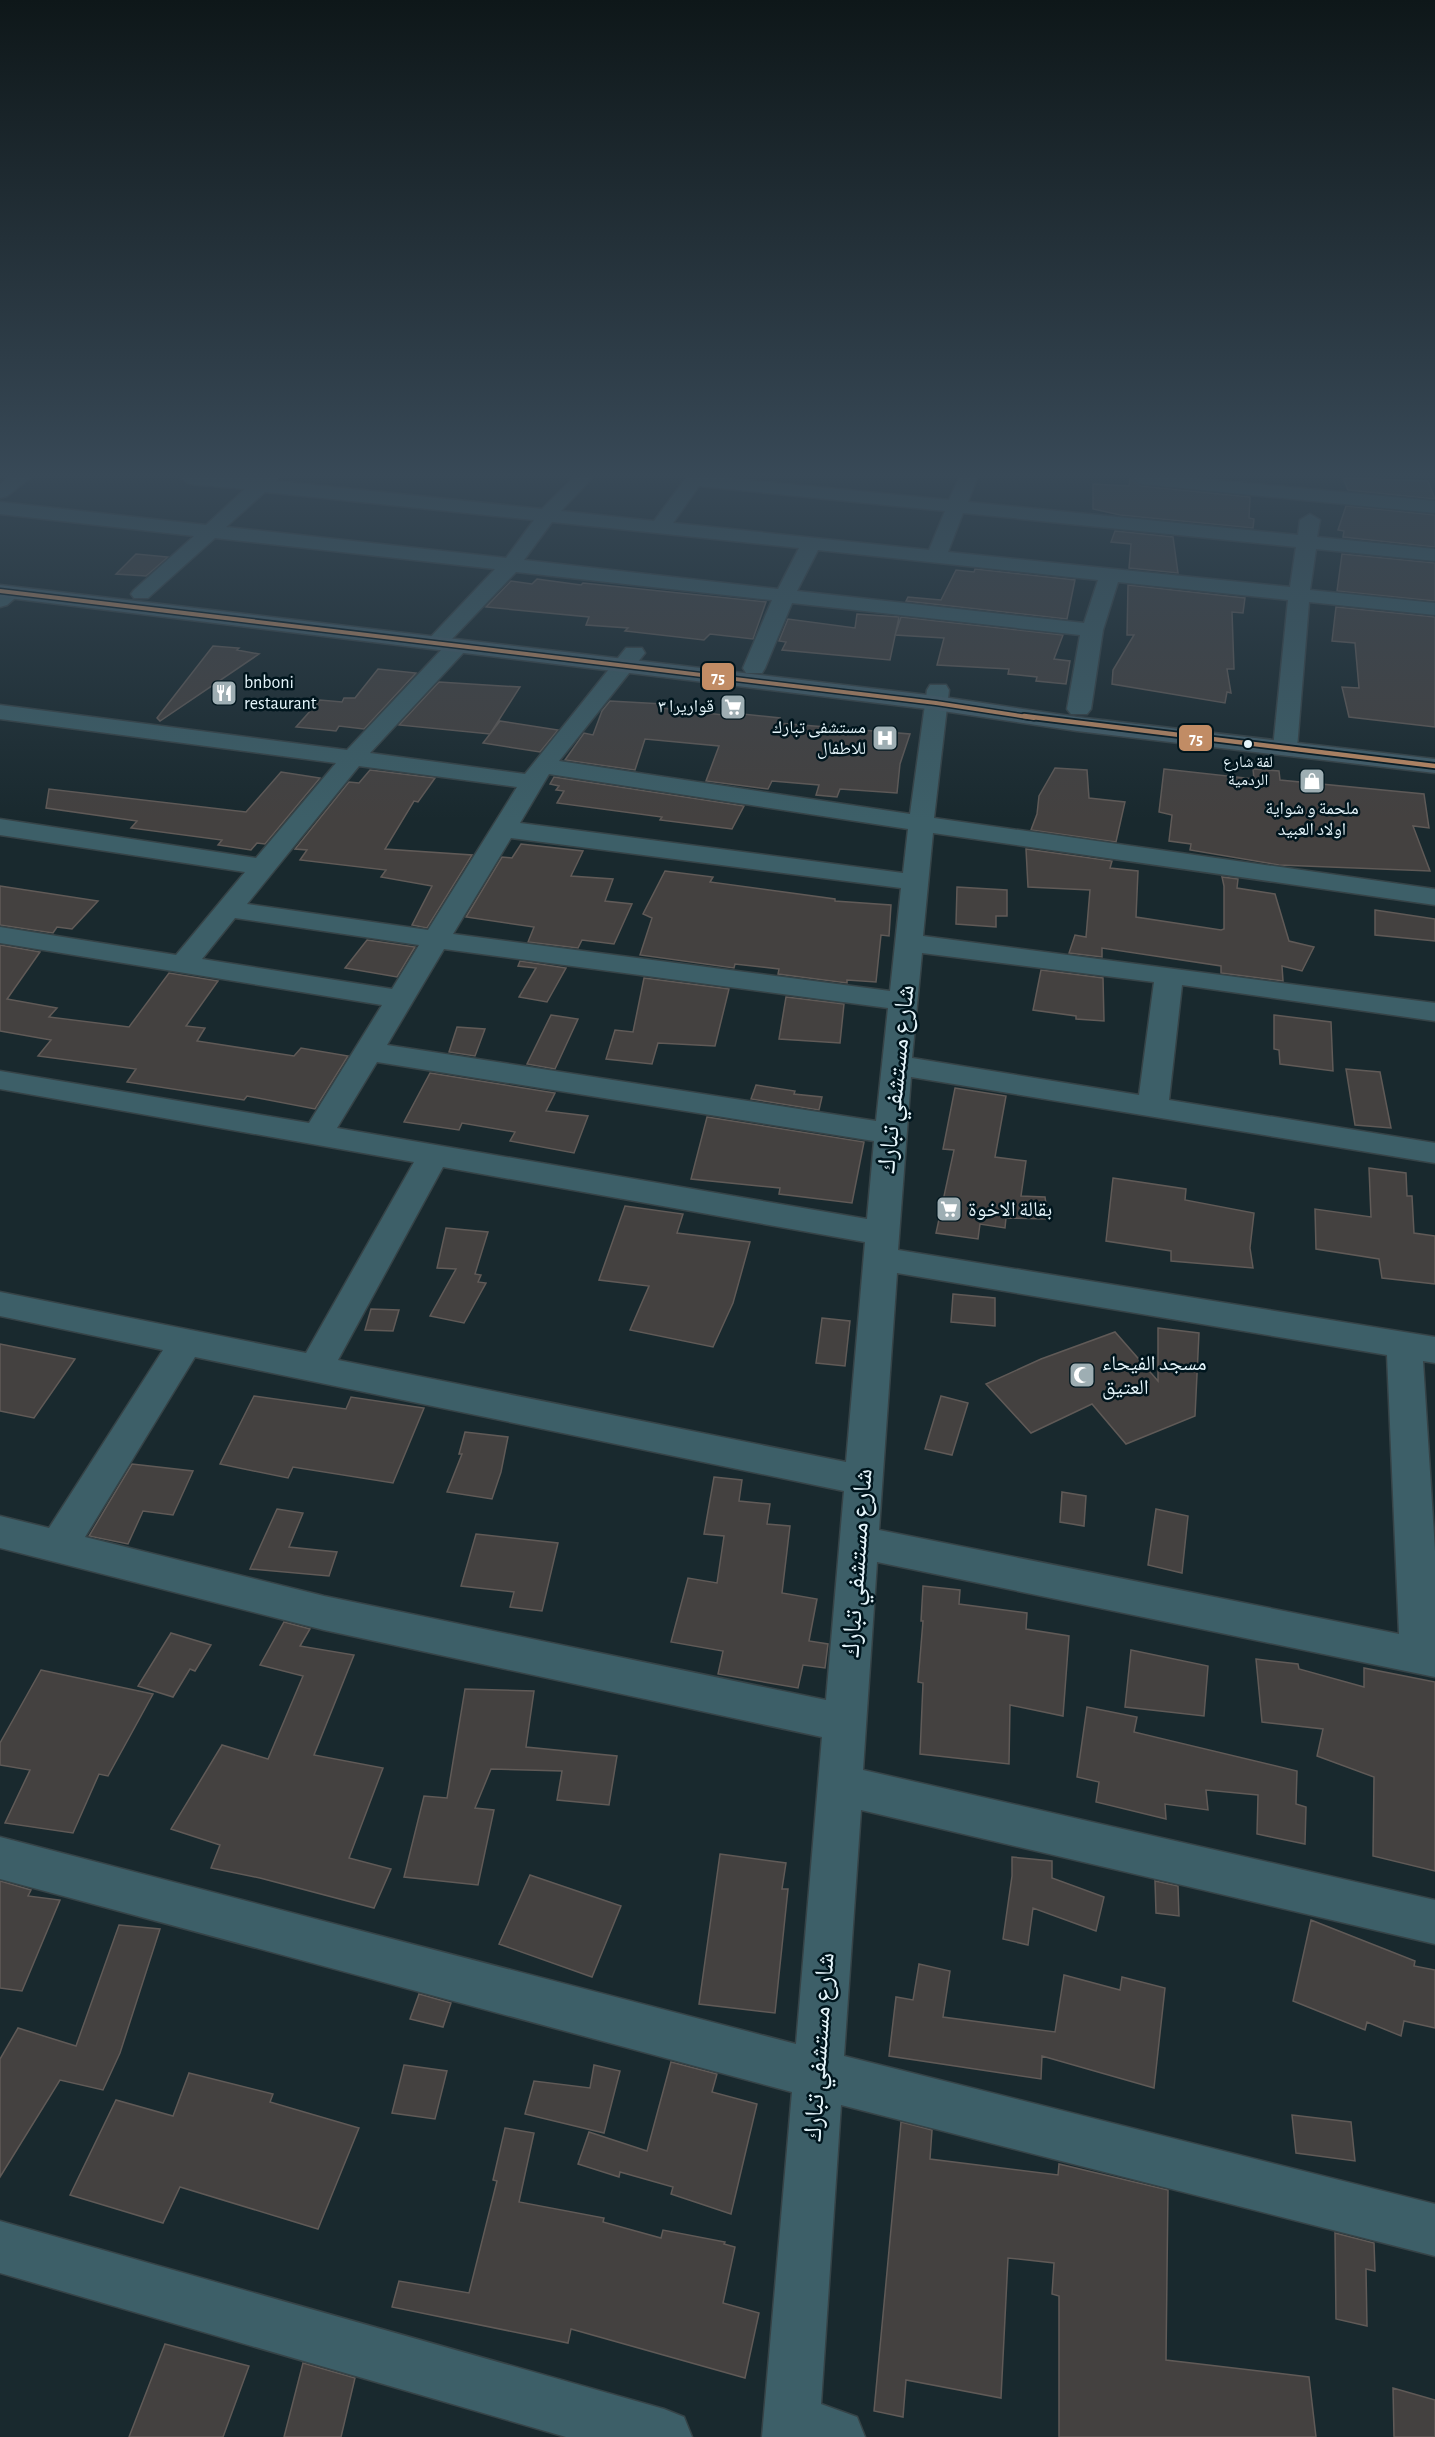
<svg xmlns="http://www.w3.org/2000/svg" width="1435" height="2437" font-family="'Alegreya Sans','Noto Naskh Arabic',sans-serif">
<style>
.building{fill:#444140;stroke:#605a57;stroke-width:1.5}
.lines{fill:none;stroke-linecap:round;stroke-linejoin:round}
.minor-casing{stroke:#364347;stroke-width:3}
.major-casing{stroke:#364347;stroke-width:3}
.minor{fill:#3d5f68;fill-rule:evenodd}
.major{fill:#445f6b;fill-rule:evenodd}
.bus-1-far1-casing{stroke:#00151d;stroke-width:7}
.bus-1-casing{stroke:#00151d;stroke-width:8}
.bus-1-far1{stroke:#c18c65;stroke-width:4}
.bus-1{stroke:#c18c65;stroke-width:4.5}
.bus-dot{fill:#e5f5fb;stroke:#00151d;stroke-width:2}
.labels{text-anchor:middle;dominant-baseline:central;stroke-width:5;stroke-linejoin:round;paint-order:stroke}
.far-bus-label{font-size:16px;fill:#e5f5fb;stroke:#00151d}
.far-poi-label{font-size:18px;fill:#e5f5fb;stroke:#00151d;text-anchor:end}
.poi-label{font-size:21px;fill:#e5f5fb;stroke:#00151d;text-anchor:start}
.near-street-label{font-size:26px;fill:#e5f5fb;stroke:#00151d}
.line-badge{stroke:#00151d;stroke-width:2}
.badge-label{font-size:16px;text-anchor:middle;font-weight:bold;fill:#fff}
</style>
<rect width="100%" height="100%" fill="#19292e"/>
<path class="building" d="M1130,478L1141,486L1250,497L1249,518L1254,519L1253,528L1120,515L1093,509V484L1129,486Z
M1343,478L1428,481L1435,499L1348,490Z
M1346,506L1435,515V547L1343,537L1344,531L1338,530Z
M1115,531L1173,537L1178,573L1129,568L1131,544L1111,542Z
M136,554L168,557L146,576L116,574Z
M1342,554L1435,563V601L1337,591Z
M975,569L1075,580L1067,619L906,601L908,597L941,600L956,570L974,572Z
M537,579L581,585L583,583L766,602L753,639L710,634L704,640L625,631L628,628L586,625L589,617L486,607L511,581L532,584Z
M1128,585L1245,598L1243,613L1232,612L1234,669H1227L1231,693L1227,692L1225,703L1112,684L1113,670L1134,635H1127Z
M1336,607L1435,617V727L1349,717L1342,687L1359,688L1355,643L1332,641Z
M857,614L899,617L890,660L782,650L786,642L779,641L788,619L855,628Z
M901,617L1063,635L1054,659L1070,661L1066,684L1036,681L1037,677L1008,674L1009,669L937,665L944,638L895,635Z
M213,646L239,648L237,650L259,654L160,721L157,718Z
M378,669L416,673L364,729L339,726L336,731L296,727L320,700L342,702L344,698H355Z
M439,682L520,687L490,734L399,725Z
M610,701L663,704L662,708L732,716L733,713L780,718L778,723L910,734L900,764L897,793L840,789L837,797L816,795L819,785L772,781L768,789L706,781L719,746L645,739L635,770L565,760L584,733L593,735L602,711Z
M500,721L558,730L540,752L483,743Z
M1055,768L1087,770L1089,798L1125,802L1116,842L1031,830L1037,814L1039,796Z
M1164,769L1254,779L1253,769L1279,771L1280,780L1424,794L1429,828L1413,826L1430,871L1279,865L1190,850L1191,844L1169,841L1172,815L1159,812Z
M370,770L435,778L418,802L414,801L385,849L472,855L427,928L412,925L432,886L381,877L386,870L300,860L307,850L295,849L349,782L359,783Z
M281,772L320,778L265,844L257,843L251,850L218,845L222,840L131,828L137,821L46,808L49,789L246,812Z
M554,777L744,806L732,829L660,820L662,817L557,803L564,791L556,790L559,786L550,784Z
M521,844L583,851L571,876L613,879L605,901L632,904L614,944L582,940L578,948L528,942L534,927L466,917L502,857L512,858Z
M1026,849L1112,861L1110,868L1138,871L1136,917L1221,930L1224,929V886L1222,877L1238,879L1237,888L1275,894L1289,941L1314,947L1302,971L1282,966L1283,981L1221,973V966L1102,948V957L1069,953L1075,935L1086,937L1090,890L1028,887Z
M665,871L713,877L710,882L835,899V901L891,905L889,936L881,935L876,982L847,980V983L778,974L779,969L735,964L734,968L640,955L652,918L643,914Z
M0,886L98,901L72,929L57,927L53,933L0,925Z
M957,887L1007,890V916H996V927L956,924Z
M1375,910L1435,919V941L1375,935Z
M367,940L415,947L397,977L345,968Z
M0,945L40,952L7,999L57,1008L49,1017L129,1027L169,973L218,981L186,1026L205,1028L197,1041L294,1056L301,1048L348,1056L315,1109L247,1096L244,1100L127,1082L136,1069L38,1056L51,1040L0,1031Z
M520,961L566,968L547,1002L519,997L536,968L518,966Z
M1041,970L1103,978L1104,1021L1076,1019V1016L1033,1010Z
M644,978L729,989L715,1046L658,1043L652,1064L606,1059L615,1030L633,1032Z
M786,997L844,1004L840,1043L779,1039Z
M551,1015L578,1019L555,1069L527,1064Z
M1274,1015L1331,1022L1333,1071L1280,1064L1279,1050L1274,1049Z
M457,1027L485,1029L475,1056L449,1052Z
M1346,1069L1380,1072L1391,1128L1355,1125Z
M430,1073L555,1093L546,1111L588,1116L574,1153L510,1141L515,1132L462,1123L459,1130L404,1122Z
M756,1085L795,1091L794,1094L822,1097L819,1110L751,1099Z
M955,1088L1006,1096L995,1157L1026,1161L1021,1196L1045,1197L1048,1219L1006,1218L1005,1228L980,1224L978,1239L936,1233L954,1150L943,1149Z
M707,1117L864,1142L852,1203L779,1194L780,1188L691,1179Z
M1369,1168L1406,1173L1407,1196H1412L1414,1233L1435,1236V1284L1382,1278L1379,1259L1316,1249L1315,1209L1371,1217Z
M1113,1178L1186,1189L1185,1200L1254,1213L1250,1248L1253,1268L1171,1261V1251L1106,1241Z
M625,1206L683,1214L677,1233L750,1242L733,1303L713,1347L630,1330L649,1286L599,1280Z
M446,1228L488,1232L475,1274L481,1275L478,1282L486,1283L464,1323L430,1316L456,1269L437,1268Z
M953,1294L995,1298V1326L951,1322Z
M371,1309L399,1310L393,1331L365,1330Z
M822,1318L850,1321L845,1366L816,1363Z
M1158,1328L1199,1333L1195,1416L1126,1444L1092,1404L1031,1433L986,1384L1041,1359L1115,1332L1158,1381Z
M0,1344L75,1359L34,1418L0,1411Z
M254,1396L346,1409L351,1397L424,1408L393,1483L293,1467L288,1478L220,1464Z
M941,1396L968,1403L952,1455L925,1449Z
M465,1432L508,1437L501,1472L492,1499L447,1492L462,1454H459Z
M132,1464L193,1471L173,1515L143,1511L128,1544L89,1536Z
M714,1477L742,1480L739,1501L770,1504L767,1524L790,1526L782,1593L817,1599L809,1641L828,1644L825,1668L803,1665L798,1688L718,1674L723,1651L671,1642L688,1578L717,1583L724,1536L704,1534Z
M1062,1492L1086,1496L1084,1526L1060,1522Z
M277,1509L303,1513L289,1547L337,1552L329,1576L250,1569Z
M1156,1509L1188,1516L1182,1573L1148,1565Z
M476,1534L558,1543L542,1611L510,1607L514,1592L461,1586Z
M923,1586L960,1590L959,1604L1027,1613L1026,1629L1069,1636L1063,1716L1010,1705L1009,1764L920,1754L923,1683L918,1682L923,1621H921Z
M284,1622L310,1629L300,1646L354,1655L314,1755L383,1768L349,1858L391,1869L374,1908L260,1878L211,1868L220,1845L171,1829L222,1745L268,1759L303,1676L260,1665Z
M171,1633L211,1645L195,1671L190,1669L173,1697L138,1686Z
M1131,1650L1208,1666L1204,1716L1125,1707Z
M1256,1659L1298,1664L1299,1669L1364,1687V1668L1435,1682V1871L1373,1856L1374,1777L1317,1756L1323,1729L1262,1722Z
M41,1670L153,1694L108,1776L99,1774L73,1833L5,1823L30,1770L0,1765V1743Z
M465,1689L534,1691L526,1747L617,1756L609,1805L557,1800L562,1771L491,1769L475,1808L494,1810L478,1885L404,1877L424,1796L447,1798Z
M1087,1707L1137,1717L1134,1732L1297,1771L1296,1804L1306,1807L1305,1844L1257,1834L1258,1795L1206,1790L1208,1810L1165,1804L1166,1819L1096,1802L1099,1782L1077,1777Z
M720,1854L786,1863L782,1889H788L775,2013L699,2004Z
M1012,1857L1052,1861V1878L1104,1897L1096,1931L1033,1908L1028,1945L1003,1939L1012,1876Z
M530,1875L621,1906L592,1977L499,1944Z
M0,1881L31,1890L28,1896L60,1900L22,1991L0,1988Z
M1155,1881L1178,1886L1179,1916L1156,1913Z
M1311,1920L1415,1961L1414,1966L1435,1970V2028L1404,2021L1401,2036L1367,2022L1365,2030L1293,2001Z
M119,1925L160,1929L120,2053L103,2090L60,2080L0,2177V2059L18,2028L76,2046Z
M919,1964L950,1971L943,2017L1055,2032L1064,1975L1120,1990L1122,1977L1165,1988L1154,2088L1042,2056L1041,2079L889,2056L896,1997L913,2000Z
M419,1994L451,2003L443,2027L410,2019Z
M671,2062L717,2074L712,2092L757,2104L731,2214L671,2194L673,2187L620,2172L619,2177L578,2164L589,2132L647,2151Z
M404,2065L447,2071L435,2119L392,2113Z
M594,2065L620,2071L604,2133L525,2114L534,2081L590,2088Z
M189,2073L273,2094L270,2102L359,2128L318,2229L180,2187L163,2223L70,2195L116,2100L173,2116Z
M1292,2115L1351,2122L1355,2161L1296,2153Z
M901,2122L932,2130L930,2159L1058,2175L1059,2164L1168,2190L1166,2360L1309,2377L1316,2437H1059V2296L1052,2294L1054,2263L1008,2258L1001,2398L906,2380L903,2417L874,2411Z
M505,2128L534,2133L519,2202L604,2218L603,2222L661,2238L663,2230L725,2242L724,2244L735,2247L723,2303L759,2313L745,2378L571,2329L568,2343L392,2307L399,2281L469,2293L497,2181L493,2180Z
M1335,2233L1374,2243L1375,2271L1366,2269L1367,2326L1336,2319Z
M165,2344L249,2366L223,2437H129Z
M303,2363L355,2378L341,2437H284Z
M1393,2388L1435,2400V2437H1394Z"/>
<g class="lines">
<g class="minor-casing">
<path id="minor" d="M9,478H30L7,496L0,498V484Z
M181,478H278L276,481L542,509L573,478H592L561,511L654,521L686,478H726L949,500L959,478H977L968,502L1298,535L1300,520L1310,514L1320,520L1317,537L1435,549V561L1316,549L1310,590L1435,603V615L1309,602L1297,748L1293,753H1277L1273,748L1288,600L1118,582L1103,630L1091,709L1087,714H1071L1067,709L1080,635L792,603L765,668L762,673H746L743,668L772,600L516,572L450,641H465L468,646L465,651L370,753L525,774L626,648H642L645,653L559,761L910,814L927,690L930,685H946L949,690L934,818L1435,889V905L933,833L923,936L1435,1003V1021L1182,985L1169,1100L1435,1143V1163L911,1077L898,1250L1435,1337V1363L1423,1361L1435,1551V1677L877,1562L863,1770L1435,1900V1944L861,1810L844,2056L1435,2204V2256L841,2105L821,2404L857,2417L865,2437H762L792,2092L0,1879V1837L796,2044L822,1737L324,1630L0,1548V1516L49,1528L163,1350L0,1316V1292L306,1353L414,1162L0,1089V1071L309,1123L382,1005L0,943V927L176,955L245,872L0,835V819L256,858L336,763L0,719V705L347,750L443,648H428L425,643L495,569L215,538L148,598H134L131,594L134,590L194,536L0,514V502L206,525L245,489L190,484ZM699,486L945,511L929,550L673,523ZM265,492L534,520L506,558L226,527ZM963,513L1296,547L1290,587L948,552ZM552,522L799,548L778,589L524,560ZM818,550L1098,580L1084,623L797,591ZM359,766L517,787L428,930L247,904ZM549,774L908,829L903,873L520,823ZM511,838L901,888L890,991L453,934ZM235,918L419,945L392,989L202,959ZM444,949L888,1008L876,1121L387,1045ZM922,953L1154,982L1139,1095L912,1058ZM377,1062L874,1141L867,1219L337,1128ZM443,1167L865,1242L846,1462L338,1360ZM897,1273L1387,1355L1399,1634L879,1530ZM195,1357L844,1491L826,1700L324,1596L85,1537Z
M1132,478H1194L1435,501V513L1141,484Z
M11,587L18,589L21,593L7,605L0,607V591Z
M0,2221L664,2409L684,2417L692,2437H566L0,2273Z"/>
</g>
<g class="major-casing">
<path id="major" d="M0,585L936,696L1077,717L1435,759V773L1077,731L936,710L0,597Z"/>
</g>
<use href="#minor" class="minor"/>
<use href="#major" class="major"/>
<g class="bus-1-far1-casing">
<path id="bus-1-far1" d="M0,591L936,703L1034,718"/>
</g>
<g class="bus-1-casing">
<path id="bus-1" d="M1024,716L1435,766"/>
</g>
<use href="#bus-1-far1" class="bus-1-far1"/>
<use href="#bus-1" class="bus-1"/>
</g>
<linearGradient id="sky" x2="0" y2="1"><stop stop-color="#0e1719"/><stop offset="0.58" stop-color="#384957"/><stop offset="1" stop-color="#384957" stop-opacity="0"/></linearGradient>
<rect width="1435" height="819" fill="url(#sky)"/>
<defs>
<g id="restaurant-square" transform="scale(1.35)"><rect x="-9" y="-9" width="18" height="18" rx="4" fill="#9eaeb3" stroke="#00151d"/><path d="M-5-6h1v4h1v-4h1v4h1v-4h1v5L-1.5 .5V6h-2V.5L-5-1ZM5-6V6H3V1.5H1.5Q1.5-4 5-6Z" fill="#fff"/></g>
<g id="supermarket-square" transform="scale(1.35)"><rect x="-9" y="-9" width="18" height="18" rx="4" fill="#9eaeb3" stroke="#00151d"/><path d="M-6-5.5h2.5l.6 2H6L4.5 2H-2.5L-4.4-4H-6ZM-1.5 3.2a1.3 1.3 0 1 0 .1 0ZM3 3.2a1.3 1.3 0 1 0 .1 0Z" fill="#fff"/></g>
<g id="hospital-square" transform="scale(1.35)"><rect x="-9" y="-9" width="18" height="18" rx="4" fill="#9eaeb3" stroke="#00151d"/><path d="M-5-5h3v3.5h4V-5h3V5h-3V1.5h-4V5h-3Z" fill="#fff"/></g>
<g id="shop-square" transform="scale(1.35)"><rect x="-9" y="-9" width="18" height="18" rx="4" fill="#9eaeb3" stroke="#00151d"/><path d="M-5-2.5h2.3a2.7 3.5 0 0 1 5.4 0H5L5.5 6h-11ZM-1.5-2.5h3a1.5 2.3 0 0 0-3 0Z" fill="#fff"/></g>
<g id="mosque-square" transform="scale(1.35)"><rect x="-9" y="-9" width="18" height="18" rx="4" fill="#9eaeb3" stroke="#00151d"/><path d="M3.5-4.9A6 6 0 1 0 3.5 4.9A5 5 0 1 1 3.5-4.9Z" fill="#fff"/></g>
</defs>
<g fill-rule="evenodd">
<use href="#restaurant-square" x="224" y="693"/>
<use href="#supermarket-square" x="733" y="707"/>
<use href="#hospital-square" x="885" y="738"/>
<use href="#shop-square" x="1312" y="781"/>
<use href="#supermarket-square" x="949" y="1209"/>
<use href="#mosque-square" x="1082" y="1375"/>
</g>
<circle class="bus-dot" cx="1248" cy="744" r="5"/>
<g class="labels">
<g class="far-bus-label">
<text x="1248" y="762">لفة شارع<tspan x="1248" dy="18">الردمية</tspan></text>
</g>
<g class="far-poi-label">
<text x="244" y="683" text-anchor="start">bnboni<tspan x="244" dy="21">restaurant</tspan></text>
<text x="714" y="707">قواريرا ٣</text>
<text x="866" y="728">مستشفى تبارك<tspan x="866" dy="21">للاطفال</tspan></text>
<text x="1312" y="809" text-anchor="middle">ملحمة و شواية<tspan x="1312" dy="21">اولاد العبيد</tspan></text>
</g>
<g class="poi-label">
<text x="968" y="1209">بقالة الاخوة</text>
<text x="1102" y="1363">مسجد الفيحاء<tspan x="1102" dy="24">العتيق</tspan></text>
</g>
<g class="near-street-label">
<text transform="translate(896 1079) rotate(-84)">شارع مستشفي تبارك</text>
<text transform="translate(857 1563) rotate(-86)">شارع مستشفي تبارك</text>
<text transform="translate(819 2047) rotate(-86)">شارع مستشفي تبارك</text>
</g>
</g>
<g class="line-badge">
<rect x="701" y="662" width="34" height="29" rx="6" fill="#c18c65"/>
<rect x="1178" y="724" width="35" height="28" rx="6" fill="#c18c65"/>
</g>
<g class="badge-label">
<text x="718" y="683">75</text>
<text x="1196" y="744">75</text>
</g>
</svg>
